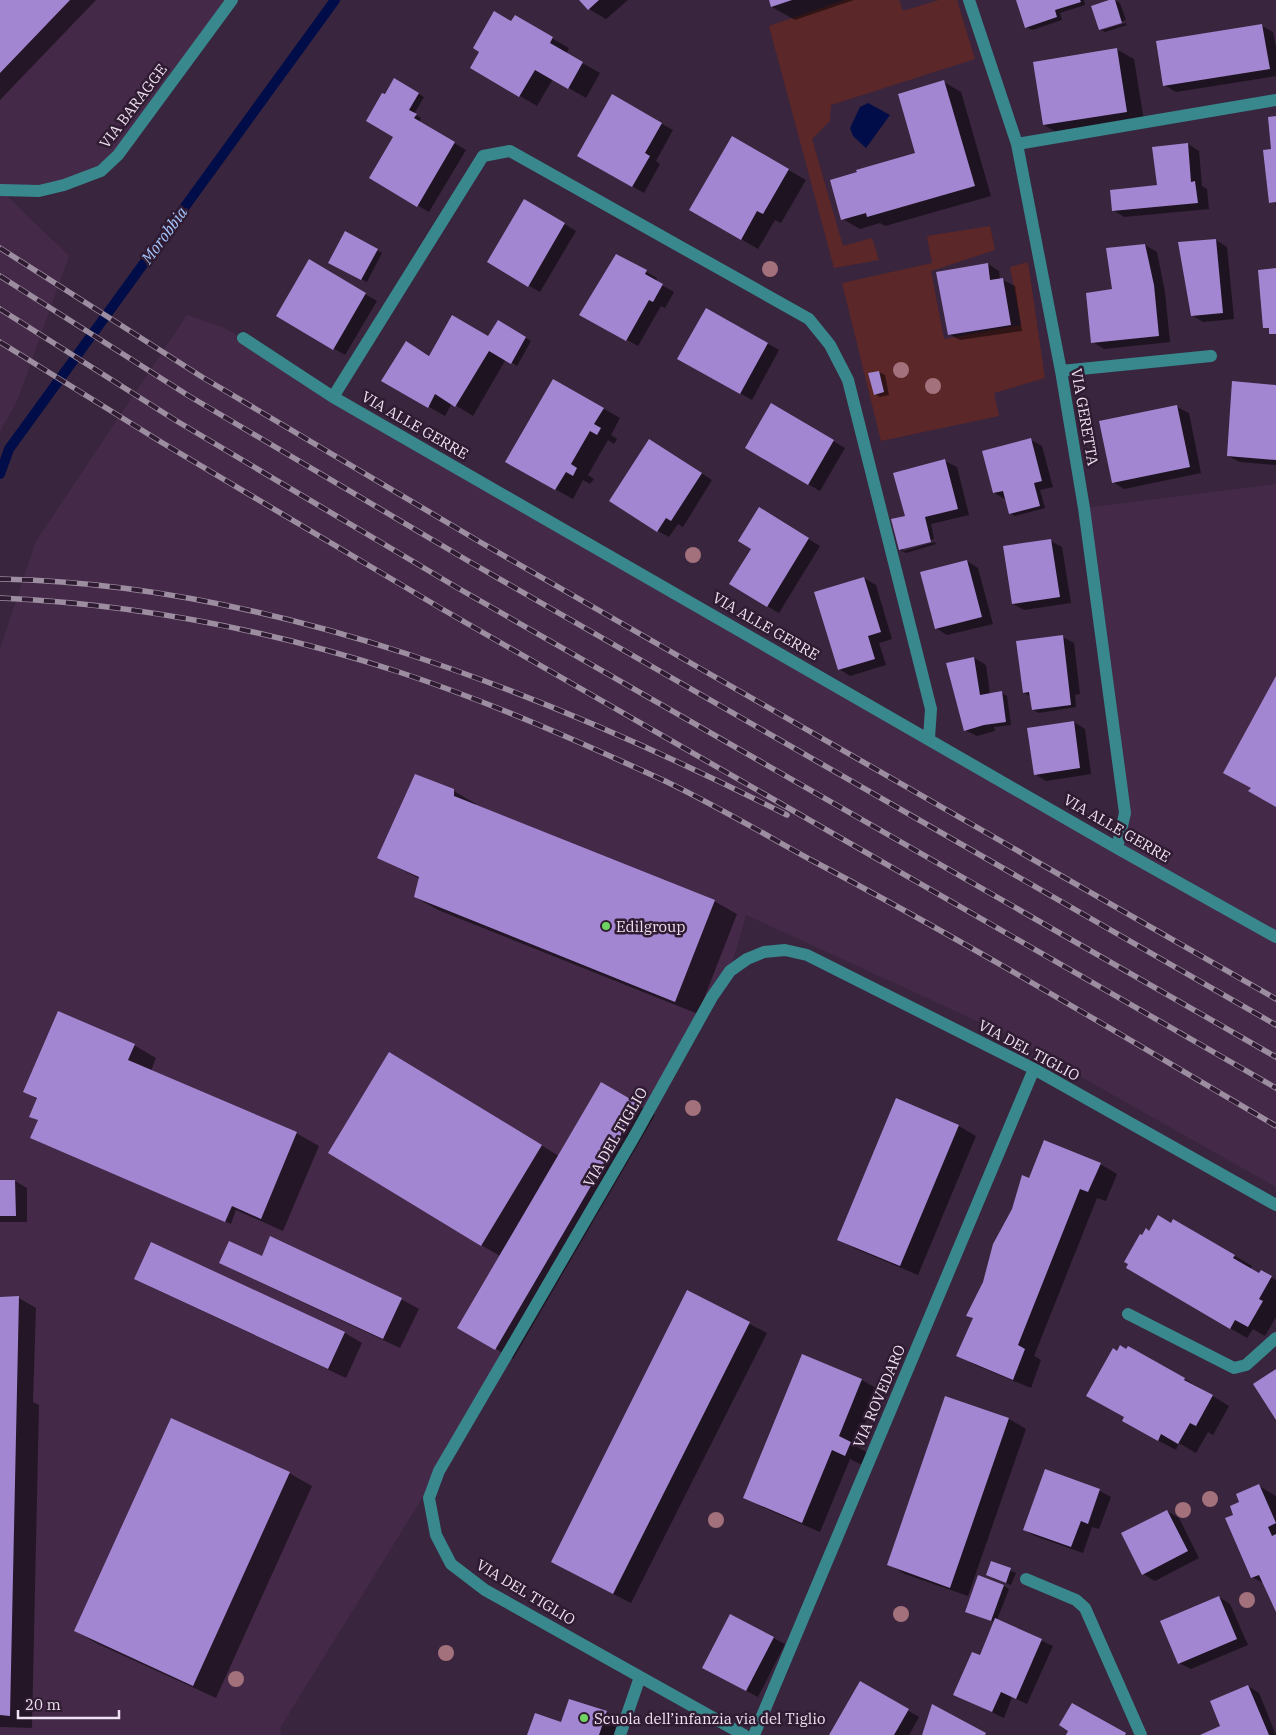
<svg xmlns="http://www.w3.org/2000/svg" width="1276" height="1735" font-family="'IBM Plex Serif',serif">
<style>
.built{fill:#442a48}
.green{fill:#5c2728}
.water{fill:#000d48}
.shadow{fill:#0007}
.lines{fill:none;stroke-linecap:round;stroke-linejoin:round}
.stream{stroke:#000d48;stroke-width:10}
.building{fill:#a386d1}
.minor{stroke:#38888d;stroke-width:12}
.rail-casing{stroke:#9d8da0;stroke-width:5.5}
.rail{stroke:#2f1b32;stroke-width:4;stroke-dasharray:11;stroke-linecap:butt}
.tree{fill:#a2717b}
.poi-dot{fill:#6ed361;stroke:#2f1b32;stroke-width:2}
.labels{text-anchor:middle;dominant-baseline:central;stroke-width:5;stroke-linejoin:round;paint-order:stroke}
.street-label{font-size:15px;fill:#efe1f1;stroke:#2f1b32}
.poi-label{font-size:15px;fill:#efe1f1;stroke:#2f1b32;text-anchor:start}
.water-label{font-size:16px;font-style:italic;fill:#a7c7fe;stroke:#2f1b32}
</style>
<rect width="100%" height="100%" fill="#39253d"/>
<path class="built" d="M0,0H232L118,155L64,185L2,191L69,256L18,399L0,432Z
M187,315L222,327L243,338L1117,847L1125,813L1084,508L1276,484V1187L1003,1033L746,915L730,971L439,1471L280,1728L282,1735H0V649L36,541Z"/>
<path class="green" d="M844,0H899L903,11L939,0H957L975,59L831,105L830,121L812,139L843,246L872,238L879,260L834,268L769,26Z
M990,226L995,250L931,271L944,339L1021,325L1010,267L1028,262L1045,378L994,393L999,416L881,441L842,283L932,263L927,236Z"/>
<path class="water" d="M868,103L890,115L866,148L853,136L850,128L860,107Z"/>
<path class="shadow" d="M0,0H96L0,100Z
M581,0H628L606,19L589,9Z
M770,0H854L795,20L772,7Z
M1017,0H1084L1085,5L1060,13L1062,20L1032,30L1026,27Z
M1114,0L1120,3L1126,20L1102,28V30L1126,23L1127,25L1105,32L1100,29Z
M515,17L569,48L566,54L600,73L586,98L553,79L537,106L472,68L512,23Z
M1262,26L1273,32L1276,47V76L1176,92L1164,85Z
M1116,49L1134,59L1144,121L1061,135L1044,125Z
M395,80L424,97L414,114L421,118L419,122L466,150L429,212L370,178L395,137L386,96Z
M944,82L961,92L991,196L885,226L880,223L860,229L843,219L917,154Z
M612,96L673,130L656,161L660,164L644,193L578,155Z
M733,138L806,180L781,223L775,220L758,249L691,210Z
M1188,144L1199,151L1202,186L1207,189L1209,209L1124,217L1113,210L1158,186Z
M525,200L576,231L540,292L488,262Z
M346,233L382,253L367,282L330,262Z
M1216,240L1227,247L1234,319L1203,322L1192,315Z
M1145,245L1157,252L1165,292L1170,342L1104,349L1093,342L1114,290Z
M617,255L657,278L656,282L674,292L665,308L661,306L638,346L581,314Z
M309,261L377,301L345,355L277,315Z
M988,264L999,271L1000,280H1003L1015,286L1022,331L960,340L949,334Z
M707,309L779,350L752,400L679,359Z
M498,322L531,341L517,366L506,359L473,416L452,403L445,416L383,381L407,342L430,356L489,338Z
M879,372L885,375L889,395L880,397L875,394Z
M553,380L620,418L611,435L617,439L614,444L608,440L588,475L594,479L590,484L583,480L573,499L524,472Z
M1276,386V465L1240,462L1228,456Z
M772,405L845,448L820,491L746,448Z
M1177,407L1189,413L1201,473L1124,489L1113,482Z
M1031,440L1042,446L1053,487L1040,490L1045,508L1015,516L1010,513L1007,500L994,493Z
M661,447L712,480L683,527L678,524L669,537L658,531Z
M945,461L957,467L969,515L931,524L934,539L903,548V551L935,542L936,544L906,553L900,550L907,519Z
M770,516L820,546L779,613L767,606Z
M1051,541L1062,547L1071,603L1024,610L1013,604Z
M967,561L978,568L993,624L947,635L936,628Z
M864,578L876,585L892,639L879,643L886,665L850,676L839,669Z
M1063,637L1074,643L1080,694L1075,695L1076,707L1039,713L1033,710L1031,697L1024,693Z
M974,658L986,665L990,694L1002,693L1007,696L1011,725L994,727L995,731L977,736L965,730Z
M1074,722L1085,729L1091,774L1046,781L1035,774Z
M454,791L476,804V807L714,901L737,914L698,1014L438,910L415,897L420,879L379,858Z
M134,1045L156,1058L151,1071L296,1133L319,1146L283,1231L236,1210L231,1224L37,1141L39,1121L31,1116L37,1099L25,1092Z
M411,1066L559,1156L601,1083L655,1115L513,1359L459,1327L500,1256L481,1245Z
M896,1100L959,1126L976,1136L918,1275L856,1249L839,1239Z
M1100,1164L1117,1174L1106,1201L1097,1198L1034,1356L1041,1360L1031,1388L975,1365L958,1355L974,1319L968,1315L1029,1180Z
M0,1181H15L27,1188V1222H0Z
M1174,1221L1252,1266L1250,1269L1260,1274L1261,1272L1276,1280V1317L1265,1336L1253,1329L1247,1338L1127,1268L1143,1236L1172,1224Z
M152,1243L345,1333L362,1343L346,1378L153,1288L136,1278Z
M262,1257L401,1299L419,1309L400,1348L238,1272L221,1262Z
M687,1291L767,1333L631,1603L569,1571Z
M0,1298H19L36,1308L33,1402L39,1405L32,1728L0,1727Z
M1185,1379L1229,1406L1213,1435L1208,1432L1196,1453L1179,1443L1176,1450L1141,1431Z
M862,1380L879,1390L856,1446L868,1453L862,1465L850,1459L820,1532L762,1507L744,1497Z
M946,1397L1009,1419L1026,1429L968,1596L905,1574L888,1564Z
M1045,1471L1100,1491L1111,1497L1099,1529L1092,1527L1083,1553L1035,1536L1024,1530Z
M289,1473L312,1486L216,1698L98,1644L75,1631Z
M1259,1486L1276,1496V1609L1265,1584L1252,1577L1235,1515L1241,1503Z
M1167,1511L1179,1518L1199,1558L1155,1581L1143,1574Z
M992,1563L1016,1573L1011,1585L993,1578Z
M1004,1586L1009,1589L997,1620L1053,1646L1027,1704L1012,1697L1004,1718L954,1694L980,1657L995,1622L972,1614Z
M1219,1597L1230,1604L1248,1645L1191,1669L1179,1663Z
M731,1615L785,1644L758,1697L715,1674Z
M860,1683L919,1717L909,1735H831Z
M1248,1686L1259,1693L1276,1735H1203L1222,1727Z
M607,1712L629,1725L626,1735H529L562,1724Z"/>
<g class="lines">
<path class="stream" d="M0,474L9,449L335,0"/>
</g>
<path class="building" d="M0,0H70L0,73Z
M579,0H599L588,10Z
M769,0H792L771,7Z
M1016,0H1080L1081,2L1055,10L1057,17L1025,28Z
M1109,0H1115L1122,23L1099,30L1091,6Z
M494,11L511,21L515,15L553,37L550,43L583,62L568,89L535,70L519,97L470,68L479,52L473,48Z
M1262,24L1270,69L1163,86L1156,41Z
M1117,48L1127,112L1043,125L1033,62Z
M394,78L419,93L409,110L417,114L414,118L455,142L417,207L369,178L393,137L366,121L382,93L385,94Z
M944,80L975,186L867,217L866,213L841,220L830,180L857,172L856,170L915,153L898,94Z
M612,94L662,123L645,153L650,156L632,187L577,156Z
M1276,116V202L1269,203L1263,150L1271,149L1268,117Z
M732,136L789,169L763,214L757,211L741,240L689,210Z
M1188,143L1191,182L1195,181L1198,203L1112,211L1110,190L1157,185L1152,147Z
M524,199L565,223L528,287L487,262Z
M345,231L378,249L361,280L328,263Z
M1216,239L1223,313L1191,316L1178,242Z
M1145,244L1154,285L1159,336L1091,343L1086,293L1112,289L1106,248Z
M616,254L647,270L645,274L663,284L653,302L649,300L626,341L579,315Z
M309,259L366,293L333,350L276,316Z
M988,263L990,280L1003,278L1011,325L948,335L936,272Z
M1276,268V334H1269V328H1263L1258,270Z
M706,308L768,343L740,394L677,359Z
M452,315L488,336L498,320L526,337L511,364L489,351L455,407L435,394L428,408L381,381L406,341L429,356Z
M879,371L884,392L874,395L868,373Z
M553,379L604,408L594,424L601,428L597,435L590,431L571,464L577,468L573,476L566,472L555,490L505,462Z
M1232,381L1276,385V460L1227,456Z
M771,403L834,440L808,485L745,448Z
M1177,405L1190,467L1112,483L1099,421Z
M1031,438L1042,481L1034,483L1040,506L1009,514L1003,491L993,493L982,451Z
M649,439L702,473L671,521L666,518L657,532L609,501Z
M945,459L958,509L925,517L931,542L899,550L891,519L905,516L893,473Z
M759,507L809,538L767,607L729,584L751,549L738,541Z
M1051,539L1060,597L1012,604L1003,546Z
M967,560L982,617L935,629L920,572Z
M864,577L881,632L868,636L875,659L838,670L814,592Z
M1063,635L1071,705L1032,710L1029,692L1023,693L1016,641Z
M974,657L980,695L1002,691L1006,722L984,725L964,731L946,663Z
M1276,676V807L1248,791L1251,788L1223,773Z
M1074,721L1080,768L1034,775L1027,728Z
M415,774L454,789V796L715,900L675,1002L414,897L419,877L377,858Z
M58,1011L135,1044L128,1060L297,1132L261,1219L232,1206L225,1222L30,1138L38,1120L29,1117L37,1098L23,1092Z
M389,1052L542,1145L481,1246L328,1153Z
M601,1082L639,1104L495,1350L457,1328Z
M896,1098L959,1125L900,1266L837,1240Z
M1044,1140L1101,1163L1088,1192L1080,1189L1018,1345L1025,1349L1013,1380L956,1356L973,1318L966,1316L983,1282L993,1244L1012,1209L1022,1175L1029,1178Z
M0,1180H15L16,1216H0Z
M1158,1215L1171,1223L1173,1219L1235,1255L1233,1258L1259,1273L1261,1270L1272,1276L1259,1299L1263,1301L1248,1327L1235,1320L1230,1329L1126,1268L1128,1264L1124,1262L1140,1234L1142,1235L1146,1228L1149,1231Z
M270,1236L402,1298L383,1339L219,1263L229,1241L262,1256Z
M151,1242L345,1332L328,1369L134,1279Z
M687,1290L750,1322L613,1594L551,1562Z
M19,1296L10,1716L0,1715V1297Z
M1120,1345L1126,1349L1128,1346L1185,1378L1184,1380L1213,1395L1196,1426L1190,1423L1178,1444L1161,1434L1158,1441L1122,1421L1124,1417L1086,1396L1113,1348L1117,1351Z
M802,1354L862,1379L839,1436L851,1442L845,1456L832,1450L802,1523L743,1498Z
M1276,1369V1420L1253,1384Z
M945,1396L1009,1418L950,1588L887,1565Z
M171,1418L290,1472L193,1686L74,1631Z
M1045,1469L1100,1489L1088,1524L1081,1521L1071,1547L1023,1530Z
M1259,1484L1276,1523L1268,1527L1272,1536L1276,1534V1612L1259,1575L1251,1578L1225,1518L1233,1515L1230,1506L1239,1502L1236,1494Z
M1167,1510L1188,1551L1142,1575L1121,1533Z
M991,1561L1011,1568L1006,1583L986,1575Z
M978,1575L1004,1585L991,1621L965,1612Z
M1219,1596L1237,1639L1178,1664L1160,1621Z
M730,1614L774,1637L746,1691L702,1668Z
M995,1618L1042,1639L1016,1699L1001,1692L992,1712L953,1695L972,1652L980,1655Z
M860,1681L909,1709L894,1735H829Z
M1248,1685L1269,1735H1200L1220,1726L1210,1701Z
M569,1699L607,1711L599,1735H527L535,1713L561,1722Z
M1072,1703L1126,1733L1125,1735H1066L1068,1731L1059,1725Z
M932,1704L986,1733L985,1735H922Z"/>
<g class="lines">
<path class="minor" d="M969,0L1017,144L1061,371L1084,508L1125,813L1117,848
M1017,144L1276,100
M0,190L39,191L64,185L101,171L118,155L232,0
M243,338L333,397L1117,848L1276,937
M1061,371L1211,356
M333,397L483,156L510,151L809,319L830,345L848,380L931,709L929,738
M1128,1314L1234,1368L1246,1365L1276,1338
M1026,1579L1076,1600L1085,1608L1141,1735
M620,1735L640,1677
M744,1735L485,1590L451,1564L436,1535L429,1498L439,1471L634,1137L712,997L730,971L747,959L764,952L785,950L807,955L1034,1069L1276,1205
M754,1735L1034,1069"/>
<g class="rail-casing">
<path id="rail" d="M0,248L202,377L480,542L1276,999
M0,276L189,396L470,562L1276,1025
M0,309L175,420L456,587L1276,1057
M0,342L161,442L442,609L1276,1088
M0,579C272,584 548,694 787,815
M0,598C135,604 270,630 399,672C490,702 578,741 665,781C715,805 764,834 813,861C970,944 1123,1036 1276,1126"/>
</g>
<use href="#rail" class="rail"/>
</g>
<g class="tree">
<circle cx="770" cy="269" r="8"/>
<circle cx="901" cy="370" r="8"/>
<circle cx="933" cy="386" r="8"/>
<circle cx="693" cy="555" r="8"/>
<circle cx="693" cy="1108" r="8"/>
<circle cx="1210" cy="1499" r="8"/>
<circle cx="1183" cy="1510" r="8"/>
<circle cx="716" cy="1520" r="8"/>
<circle cx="1247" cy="1600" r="8"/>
<circle cx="901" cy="1614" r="8"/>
<circle cx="446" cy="1653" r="8"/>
<circle cx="236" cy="1679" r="8"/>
</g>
<g class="poi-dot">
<circle cx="606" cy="926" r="5"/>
<circle cx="584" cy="1718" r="5"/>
</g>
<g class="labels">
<g class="street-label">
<text transform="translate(133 106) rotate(-53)">VIA BARAGGE</text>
<text transform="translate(1085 417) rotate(80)">VIA GERETTA</text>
<text transform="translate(415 425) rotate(30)">VIA ALLE GERRE</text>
<text transform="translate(766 626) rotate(30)">VIA ALLE GERRE</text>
<text transform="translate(1117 828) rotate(30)">VIA ALLE GERRE</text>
<text transform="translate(1029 1050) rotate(28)">VIA DEL TIGLIO</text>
<text transform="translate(615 1137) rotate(-60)">VIA DEL TIGLIO</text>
<text transform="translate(879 1396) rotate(-67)">VIA ROVEDARO</text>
<text transform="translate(526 1592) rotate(31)">VIA DEL TIGLIO</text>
</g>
<g class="poi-label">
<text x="616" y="926">Edilgroup</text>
<text x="594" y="1718">Scuola dell’infanzia via del Tiglio</text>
</g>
<g class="water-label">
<text transform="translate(164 235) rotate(-54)">Morobbia</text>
</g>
</g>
<path d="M18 1710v8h101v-8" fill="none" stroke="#efe1f1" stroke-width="2.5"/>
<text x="25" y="1710" font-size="15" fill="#efe1f1" stroke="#2f1b32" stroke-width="4" paint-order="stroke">20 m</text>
</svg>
